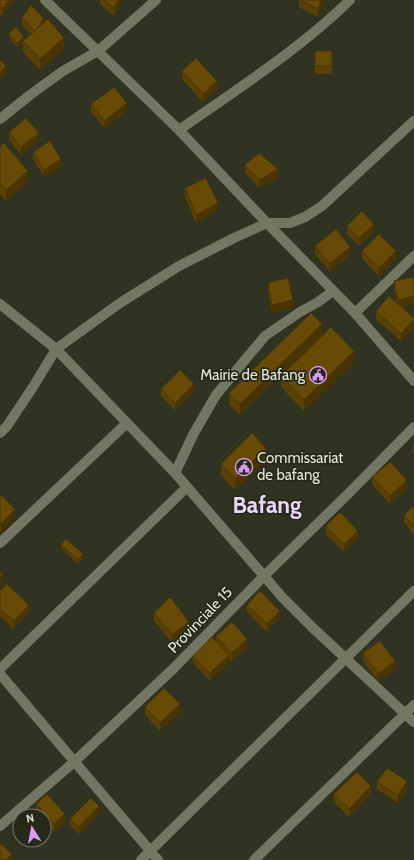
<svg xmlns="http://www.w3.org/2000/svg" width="414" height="860" font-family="Cabin,sans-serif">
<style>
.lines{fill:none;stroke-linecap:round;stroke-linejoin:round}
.minor{stroke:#737662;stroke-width:10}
.wall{fill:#594005}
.shaded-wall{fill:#483404}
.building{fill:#674a06;stroke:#483404}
.labels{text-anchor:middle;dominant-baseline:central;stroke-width:3.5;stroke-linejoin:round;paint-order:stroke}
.poi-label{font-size:15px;fill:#e4e6da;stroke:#262917;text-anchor:end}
.street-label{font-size:15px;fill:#e4e6da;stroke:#262917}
.town-label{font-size:23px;font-weight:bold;fill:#ecd3fb;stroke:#262917}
</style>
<rect width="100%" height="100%" fill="#303321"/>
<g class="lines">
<path class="minor" d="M45,0L179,130L267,223L355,313L414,381
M0,119L30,95L63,71L98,51L156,0
M179,130C237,89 299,50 350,0
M0,304L56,349L175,473L283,598L313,628L414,722
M355,313L414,256
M0,433L7,426L33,387L56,349L120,303L179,266L234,238L267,223H290L305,217L322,206L414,121
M175,473L194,433L216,395L240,366L265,336L300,312L318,302L333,291
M0,543L127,423
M0,669L187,487
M0,674L158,860
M0,826L74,762L173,669L265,575L349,493L414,427
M141,860L414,591
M254,860L414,705"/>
</g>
<path class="wall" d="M0,0H15L2,16L0,13Z
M100,0H122L114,16L100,4Z
M299,0H324L318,17L299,7Z
M22,17L43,24L64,49L40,70L23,52V42L17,47L9,37V33L24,40L31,34L22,25Z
M315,51H332V74H315Z
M182,71L217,89L203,102L182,79Z
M91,104L127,111L104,128L91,112Z
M9,132L39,141L21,155L9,140Z
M0,147L28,182L6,201L0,194Z
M33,152L61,167L44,177L33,159Z
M245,165L278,177L259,188L245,172Z
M185,188L218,210L196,223L185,196Z
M347,226L374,231L359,246L347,234Z
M315,246L350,255L330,272L315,254Z
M362,251L396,258L379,276L362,259Z
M394,281H414V304L401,307L414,318V327L401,341L376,319V311L397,303L394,289Z
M268,283L293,308L272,313L268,291Z
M322,335L240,415L229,404V393Z
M354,362L304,411L281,387V376Z
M161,389L194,391L175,410L161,396Z
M414,444V454L413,453V445Z
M266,459L235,490L221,475V464Z
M372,477L407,488L390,504L372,485Z
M0,494L15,516L1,532L0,531Z
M414,506V535L404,522V515Z
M326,526L358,538L344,552L326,534Z
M61,545L83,558L78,564L61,548Z
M0,591L29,612L14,629L0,616Z
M247,605L280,618L267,632L247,612Z
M154,613L189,629L172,643L154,621Z
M216,636L247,647L232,661L229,658V663L210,681L193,663V656L216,642Z
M363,653L395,669L378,681L363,661Z
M145,707L180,712L160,731L145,715Z
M377,782L407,789L398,803L377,789Z
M334,794H371L349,817L334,802Z
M36,804L65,822L54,832L44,821V816H40L36,812Z
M99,814L79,834L70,826V819Z"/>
<path class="shaded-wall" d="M9,0H15L2,16V8Z
M118,0H122L114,16V8Z
M321,0H324L318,17V9Z
M43,18V25L37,32Z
M24,37V41H23V42L17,47V43Z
M64,38V49L40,70V59Z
M6,67V75L0,80V72Z
M217,81V89L203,102V94Z
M127,103V111L104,128V121Z
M39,133V141L21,155V147Z
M61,159V167L44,177V170Z
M278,169V177L259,188V180Z
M28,171V182L6,201V190Z
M218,203V210L196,223V215Z
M374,224V231L359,246V238Z
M350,247V255L330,272V264Z
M396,251V258L379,276V268Z
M414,296V304L398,307V300Z
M293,300V308L272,313V305Z
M414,319V327L401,341V334Z
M322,324V335L240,415V404Z
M354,351V362L304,411V400Z
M194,384V391L175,410V403Z
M266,448V459L235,490V479Z
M407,480V488L390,504V496Z
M15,509V516L1,532V524Z
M358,531V538L344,552V544Z
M83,554V558L78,564V560Z
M3,575V582L0,586V578Z
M29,605V612L14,629V621Z
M280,611V618L267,632V624Z
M189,622V629L172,643V635Z
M247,639V647L232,661V653Z
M229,655V663L210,681V673Z
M395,661V669L378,681V674Z
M180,704V712L160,731V723Z
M407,781V789L398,803V795Z
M371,786V794L349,817V809Z
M99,806V814L79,834V827Z
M65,814V822L54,832V824Z
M12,854V860H6Z"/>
<path class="building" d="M0,0H9L2,8L0,6Z
M104,0H118L114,8Z
M300,0H321L318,9Z
M31,5L43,18L39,27L35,31L22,17Z
M48,19L64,38L40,59L23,41Z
M16,27L24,37L17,43L9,33Z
M315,51H332V66H315Z
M196,58L217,81L203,94L182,71Z
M0,59L6,67L0,72Z
M114,87L127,103L104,121L91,104Z
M26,118L39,133L21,147L9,132Z
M50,141L61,159L44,170L33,152Z
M4,143L28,171L6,190L0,183V147Z
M259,153L278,169L259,180L245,165Z
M206,178L218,203L196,215L185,188Z
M362,211L374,224L359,238L347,226Z
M336,229L350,247L330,264L315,246Z
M379,234L396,251L379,268L362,251Z
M413,277L414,281V296L398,300L394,281Z
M288,278L293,300L272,305L268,283Z
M389,296L414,318V319L401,334L376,311Z
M311,313L322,324L240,404L229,393Z
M331,327L354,351L304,400L281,376Z
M180,370L194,384L175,403L161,389Z
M252,433L266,448L235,479L221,464Z
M390,462L407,480L390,496L372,477Z
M0,494L15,509L1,524L0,523Z
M414,506V527L404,515Z
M340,512L358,531L344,544L326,526Z
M66,539L83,554L78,560L61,545Z
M0,571L3,575L0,578Z
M7,584L29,605L14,621L0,609V591Z
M260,591L280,611L267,624L247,605Z
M170,597L189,622L172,635L154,613Z
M232,622L247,639L232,653L216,636Z
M212,637L229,655L210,673L193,656Z
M380,641L395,661L378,674L363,653Z
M164,688L180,704L160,723L145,707Z
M387,768L407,781L398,795L377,782Z
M357,772L371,786L349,809L334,794Z
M47,794L65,814L54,824L36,804Z
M91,798L99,806L79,827L70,819Z
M0,843L12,854L6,860H0Z"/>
<defs>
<g id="civic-ring" transform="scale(0.9)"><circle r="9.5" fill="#262917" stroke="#d89bf8" stroke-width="1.5"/><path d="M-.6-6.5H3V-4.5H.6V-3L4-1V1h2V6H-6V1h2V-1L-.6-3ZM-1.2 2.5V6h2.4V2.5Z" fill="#d89bf8"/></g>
</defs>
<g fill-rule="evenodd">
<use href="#civic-ring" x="318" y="375"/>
<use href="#civic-ring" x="244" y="467"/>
</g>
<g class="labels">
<g class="poi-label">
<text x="305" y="375">Mairie de Bafang</text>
<text x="257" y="458" text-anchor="start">Commissariat<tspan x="257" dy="17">de bafang</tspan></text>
</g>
<g class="street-label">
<text transform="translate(200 620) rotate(-46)">Provinciale 15</text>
</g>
<g class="town-label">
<text x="267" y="505">Bafang</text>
</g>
</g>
<g transform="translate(32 828) rotate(349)"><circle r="19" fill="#262917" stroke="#727565"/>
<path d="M0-3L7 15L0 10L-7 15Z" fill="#d89bf8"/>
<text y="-6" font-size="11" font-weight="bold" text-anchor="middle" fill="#e4e6da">N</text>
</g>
</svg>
